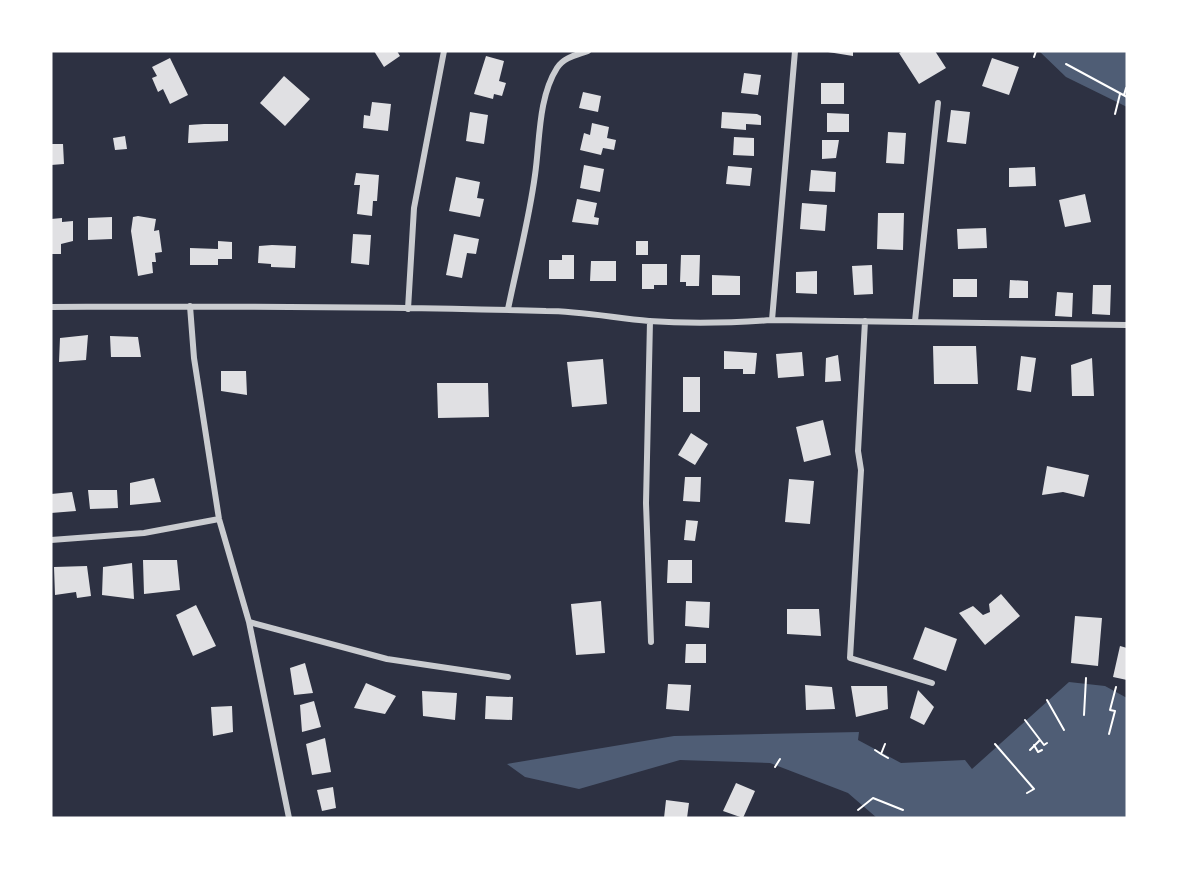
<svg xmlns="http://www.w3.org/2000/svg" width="1178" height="869" font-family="Karla,sans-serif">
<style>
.water{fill:#4f5d75}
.building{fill:#e0e0e3}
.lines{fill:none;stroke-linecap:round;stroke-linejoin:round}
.path{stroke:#fff;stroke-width:2}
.minor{stroke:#caccd0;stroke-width:6}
</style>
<rect width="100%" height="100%" fill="#2d3142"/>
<path class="water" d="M1039,51H1127V107L1066,77Z
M1069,682L1105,686L1127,698V818H877L848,793L770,763L680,760L579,789L525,777L507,764L674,736L859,732L858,740L901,763L965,760L972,769Z"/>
<path class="building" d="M374,51H397L400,56L384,67Z
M828,51H853V56L828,52Z
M903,51H935L946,68L919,84L899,53Z
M486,56L504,61L499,81L506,83L502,96L494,94L493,99L474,94Z
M170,58L188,95L170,104L163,89L158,92L152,78L157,76L152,67Z
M992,58L1019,67L1009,95L982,86Z
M744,73L761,75L758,95L741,93Z
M284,76L310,99L285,126L260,103Z
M821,83H844V104H821Z
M583,92L601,96L598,112L579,108Z
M372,102L391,104L388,131L363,128L364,115L370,116Z
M951,110L970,112L966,144L947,142Z
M470,112L488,115L484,144L466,141Z
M722,112L757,114L761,116V125L746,124V130L721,128Z
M827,113L849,114V132H827Z
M592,123L609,127L607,138L616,140L614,150L603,148L601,155L580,150L584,133L590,135Z
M204,124H228V141L188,143L189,125Z
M888,132L906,133L904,164L886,163Z
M125,136L127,149L115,150L113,138Z
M734,137L754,138V156L733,155Z
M822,140H839L836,158L822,159Z
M51,144H63L64,164L51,165Z
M584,165L604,169L600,192L580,188Z
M728,166L752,168L750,186L726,184Z
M1035,167L1036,186L1009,187V168Z
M811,170L836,172L835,192L809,191Z
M356,173L379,175L377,201H373L372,216L357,214L360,185H354Z
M456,177L480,182L477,198L484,199L480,217L449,211Z
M1085,194L1091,222L1065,227L1059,200Z
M577,199L597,203L594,217L599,218L598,225L572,222Z
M802,203L827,205L825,231L800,229Z
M878,213H904L903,250L877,249Z
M138,216L156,219L154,231L159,230L162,252L155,253L156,262H152L153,273L138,276L131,231L133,217Z
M112,217V239L88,240V218Z
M62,218V222L73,221V241L61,244V254H51V219Z
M986,228L987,248L958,249L957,229Z
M353,234L371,235L369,265L351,263Z
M454,234L479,239L476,254L467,253L462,278L446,275Z
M218,241L232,242V259H218V265H190V248L218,249Z
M636,241H648V255H636Z
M272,245L296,246L295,268L271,267V264L258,263L259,246Z
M562,255H574V279H549V260H562Z
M681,255H700L699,286H686V282H680Z
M591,261H616V281H590Z
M642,264H667V285H654V289H642Z
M872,265L873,294L854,295L852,266Z
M817,271V294L796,293V272Z
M712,275L740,276V295H712Z
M953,279H977V297H953Z
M1010,280L1028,281V298H1009Z
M1093,285H1111L1110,315L1092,314Z
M1057,292L1073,293L1072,317L1055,316Z
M88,335L86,360L59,362L60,338Z
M110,336L138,337L141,357H111Z
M933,346H976L978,384H934Z
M724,351L757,353L755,374H743V369H724Z
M802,352L804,376L778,378L776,354Z
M838,355L841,381L825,382L826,358Z
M1021,356L1036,358L1031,392L1017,390Z
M1092,358L1094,396H1072L1071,365Z
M603,359L607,404L572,407L567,362Z
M221,371H246L247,395L221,391Z
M683,377H700V412H683Z
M437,383H488L489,417L438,418Z
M823,420L831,455L804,462L796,427Z
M691,433L708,444L695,465L678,455Z
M1047,466L1089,475L1084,497L1063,492L1042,495Z
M685,477H701L700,502L683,501Z
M154,478L161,502L130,505V483Z
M789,479L814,481L810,524L785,522Z
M88,490H117L118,508L90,509Z
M72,492L76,511L51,513V494Z
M686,520L698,521L695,541L684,540Z
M143,560H177L180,590L144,594Z
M668,560H692V583H667Z
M132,563L134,599L102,595L103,567Z
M87,566L91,596L77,598L76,592L55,595L54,567Z
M1001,594L1020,616L985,645L959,613L973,606L983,615L990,612L989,604Z
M601,601L605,653L576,655L571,604Z
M686,601L710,602L709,628L685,626Z
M196,605L216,646L193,656L176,615Z
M787,609H819L821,636L787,634Z
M1075,616L1102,618L1098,666L1071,663Z
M925,627L957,639L946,671L913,659Z
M686,644H706V663H685Z
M1120,646L1127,648V680L1113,677Z
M305,663L313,693L294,695L290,668Z
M366,683L396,696L385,714L354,708Z
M668,684L691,685L689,711L666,709Z
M805,685L832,687L835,709L806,710Z
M851,686H887L888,709L856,717Z
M918,690L934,707L924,725L910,718Z
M422,691L457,693L455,720L423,716Z
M486,696L513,697L512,720L485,719Z
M314,701L321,727L302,732L300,705Z
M232,706L233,732L213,736L211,707Z
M325,738L331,772L312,775L306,744Z
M736,783L755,791L743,818L723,811Z
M333,787L336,808L322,811L317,790Z
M666,800L689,803L687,818H664Z"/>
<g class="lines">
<path class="path" d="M1034,57L1036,51
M1066,64L1127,97
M1124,95L1126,88
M1115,114L1120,94
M1047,700L1064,730
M1084,715L1086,678
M1025,720L1044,745L1047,743
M1109,734L1115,711L1110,710L1116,687
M995,744L1034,789L1027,793
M1034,745L1038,752L1042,750
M875,750L881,754L885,744
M1030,750L1040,740
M881,754L888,758
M775,767L780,759
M858,810L873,798L903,810"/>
<path class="minor" d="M190,306L194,358L219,519L249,622L289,818
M51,307C216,306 381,306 546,311C580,311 615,318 649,321C690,324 731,323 772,320L1127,325
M408,309L414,208L444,51
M508,309C517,265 529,220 535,175C540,141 538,98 557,68C564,57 577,55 588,51
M772,320L795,51
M650,321L646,503L651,642
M865,321L858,451L861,470L850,658L932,683
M915,321L938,103
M51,540L144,533L219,519
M249,622L387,659L508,677"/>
</g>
<rect width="1178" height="869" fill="none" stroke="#ffffff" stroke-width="105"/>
</svg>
